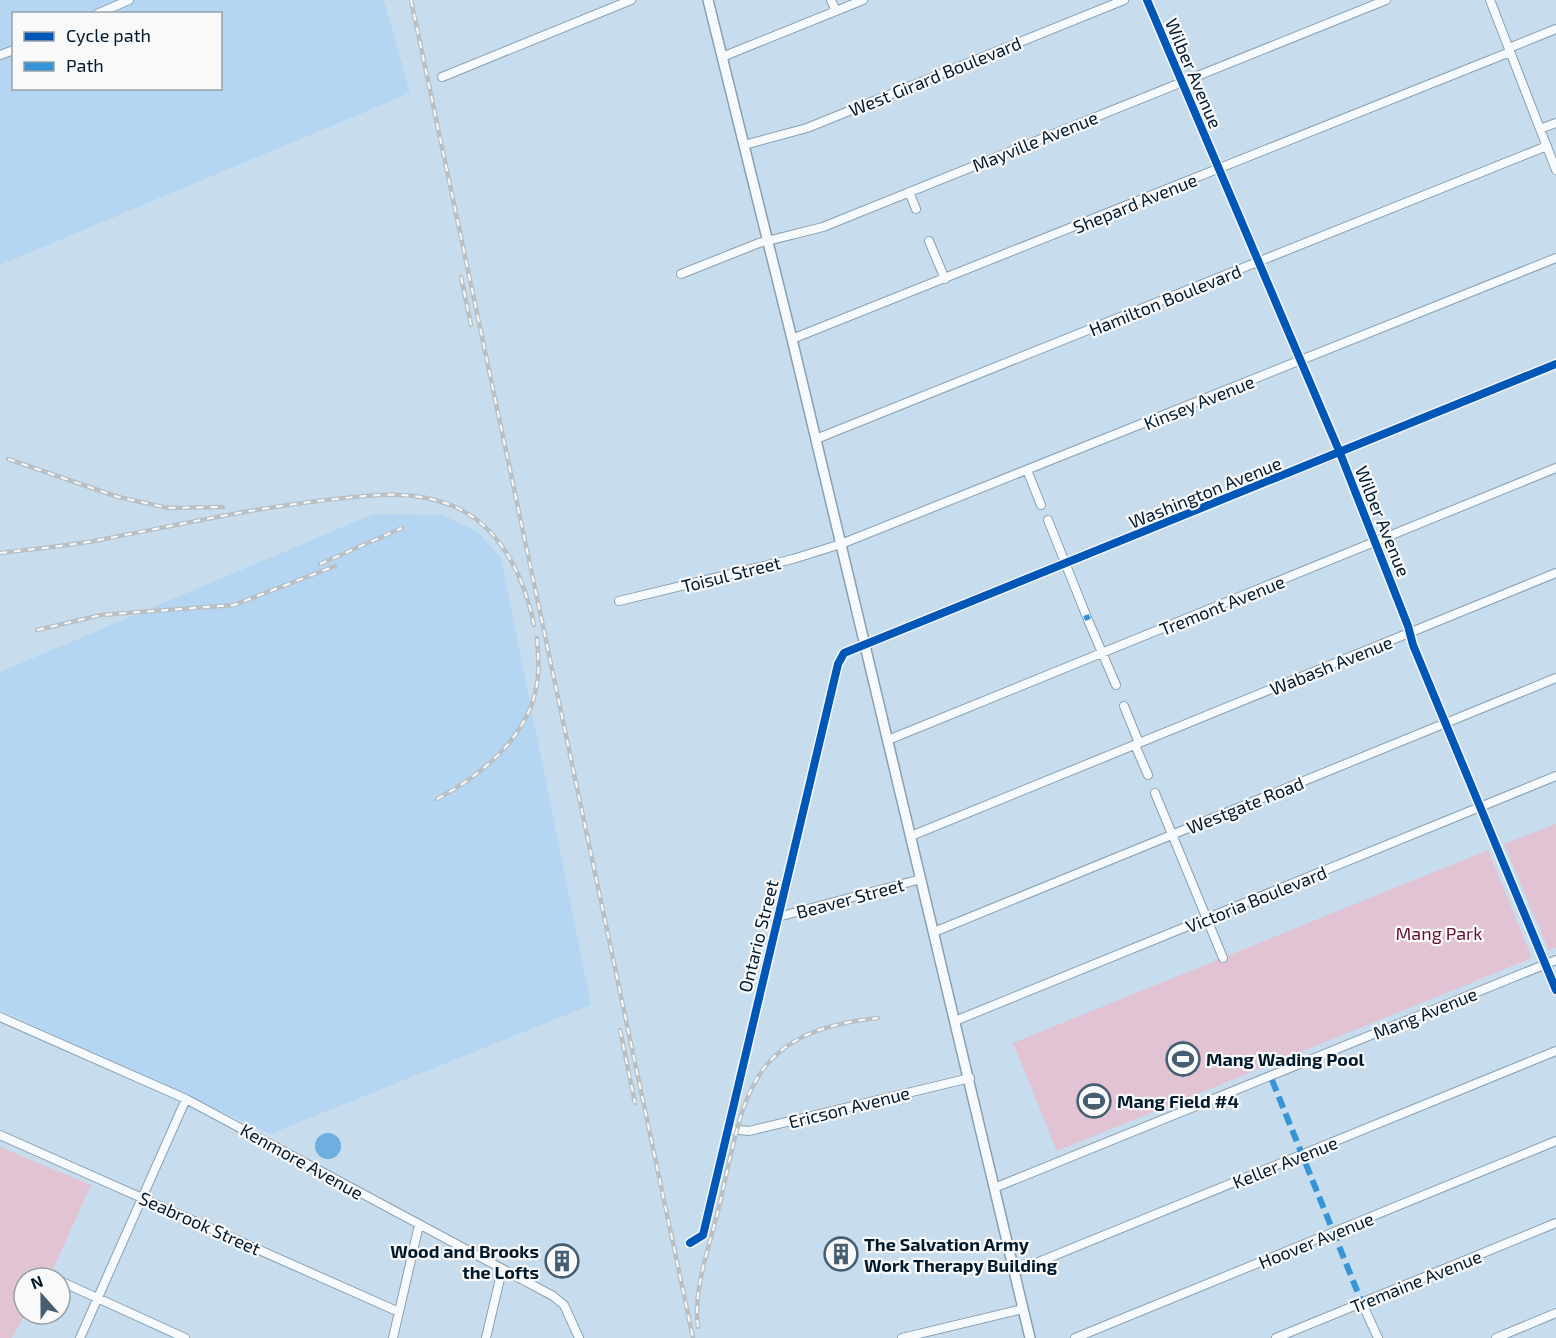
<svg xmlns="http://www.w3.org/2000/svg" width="1556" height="1338" font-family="'Exo 2',sans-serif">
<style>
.built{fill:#b5d6f2;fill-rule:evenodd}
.green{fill:#e1c3d4}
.water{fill:#6fafdf}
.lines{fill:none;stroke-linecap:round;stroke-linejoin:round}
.minor-casing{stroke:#89a0b1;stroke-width:10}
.major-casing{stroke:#89a0b1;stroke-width:12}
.minor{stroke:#f7fafc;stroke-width:8}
.major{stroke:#f7fafc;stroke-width:9}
.rail-casing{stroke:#b9c0c5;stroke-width:4.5}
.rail{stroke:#f9f9f9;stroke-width:2;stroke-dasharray:7;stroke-linecap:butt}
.quiet{stroke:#3694d7;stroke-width:6;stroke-dasharray:12 6;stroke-linecap:butt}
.cycleway-casing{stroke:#f9f9f9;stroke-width:11}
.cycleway{stroke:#0057b8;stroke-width:8}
.labels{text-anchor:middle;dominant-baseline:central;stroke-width:4.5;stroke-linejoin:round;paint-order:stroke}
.street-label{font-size:18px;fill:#011a2e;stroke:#f9f9f9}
.park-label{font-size:18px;fill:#671031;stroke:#f9f9f9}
.poi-label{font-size:18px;font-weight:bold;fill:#011a2e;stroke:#f9f9f9;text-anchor:start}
</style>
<rect width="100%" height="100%" fill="#c7ddee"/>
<path class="built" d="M0,0H384L410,93L0,265ZM14,14H220V88H14Z
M373,514L443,515L477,531L501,558L591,1005L270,1134L0,1010V672Z"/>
<path class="green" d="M1556,824V948L1549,951L1504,844Z
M1488,850L1532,958L1057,1151L1013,1043Z
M0,1147L91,1185L49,1278H24L25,1314L12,1338H0Z"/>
<path class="water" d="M1184,1040L1197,1071L1182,1078L1169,1046Z
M315 1146a13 13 0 1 1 26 0a13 13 0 1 1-26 0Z"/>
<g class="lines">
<g class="minor-casing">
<path id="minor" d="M831,0L836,11
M1147,0L1340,453L1408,626L1413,645L1556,990
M1490,0L1556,170
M97,14L129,0
M1509,48L1556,29
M0,55L14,50
M722,57L863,0
M442,77L631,0
M1540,129L1556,123
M744,145L807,128L1124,0
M909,192L916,209
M929,241L945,279
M681,274L759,243L823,227L1386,0
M792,339L1510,52
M816,439L1547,146
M1027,470L1041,505
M1048,520L1086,615
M619,601L793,559L841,544L1556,258
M1088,620L1116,685
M1124,706L1139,743
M888,740L1556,468
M1135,745L1148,775
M1155,793L1223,958
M911,836L1556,573
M778,917L921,879
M934,932L1556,678
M0,1017L186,1099L553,1296L564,1305L579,1338
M955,1021L1556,776
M728,1129L749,1131L970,1078
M0,1135L399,1312
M994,1188L1556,960
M690,1243L703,1235L838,664L844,653L1556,364
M1014,1272L1556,1051
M53,1278H54
M60,1281L185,1338
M1362,1303L1378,1338
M80,1338L186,1099
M393,1338L419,1225
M486,1338L502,1270
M902,1338L1023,1309
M1075,1338L1556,1141
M1276,1338L1556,1223
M1496,1338L1556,1313"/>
</g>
<g class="major-casing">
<path id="major" d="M708,0L792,339L1030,1338"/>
</g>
<use href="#minor" class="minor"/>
<use href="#major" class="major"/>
<g class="rail-casing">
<path id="rail" d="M411,0L693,1338
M461,277L471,325
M8,459L118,497L168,508L223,507
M0,553C33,549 67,546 99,540C173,526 243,510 318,501C364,496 409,488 453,506C501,526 524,577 534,625
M320,564L402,528
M37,630L101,615L234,605L335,566
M437,799C479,777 526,739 536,689C540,672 538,655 537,638
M620,1030L635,1103
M698,1327C693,1289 709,1248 718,1211C745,1099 743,1032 878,1018"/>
</g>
<use href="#rail" class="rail"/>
<path class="quiet" d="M1086,615L1088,620
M1272,1080L1362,1303"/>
<g class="cycleway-casing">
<path id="cycleway" d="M1147,0L1340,453L1408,626L1413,645L1556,990
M690,1243L703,1235L838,664L844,653L1556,364"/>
</g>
<use href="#cycleway" class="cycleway"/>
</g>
<defs>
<g id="stadium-ring" transform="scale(1.725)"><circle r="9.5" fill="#f9f9f9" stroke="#465e71" stroke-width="1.5"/><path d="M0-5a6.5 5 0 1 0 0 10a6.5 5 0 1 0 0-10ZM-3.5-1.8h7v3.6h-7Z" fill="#465e71"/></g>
<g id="building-ring" transform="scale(1.725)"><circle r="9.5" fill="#f9f9f9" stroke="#465e71" stroke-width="1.5"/><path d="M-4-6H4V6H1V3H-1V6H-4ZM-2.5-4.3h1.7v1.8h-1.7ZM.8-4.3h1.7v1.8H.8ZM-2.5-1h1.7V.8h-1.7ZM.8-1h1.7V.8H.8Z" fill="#465e71"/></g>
</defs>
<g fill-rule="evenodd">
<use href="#stadium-ring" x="1183" y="1059"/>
<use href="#stadium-ring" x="1094" y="1101"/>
<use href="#building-ring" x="841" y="1254"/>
<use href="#building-ring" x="562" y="1261"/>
</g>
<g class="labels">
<g class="street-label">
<text transform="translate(1194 73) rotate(67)">Wilber Avenue</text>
<text transform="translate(935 76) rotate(-22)">West Girard Boulevard</text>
<text transform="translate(1035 141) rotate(-22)">Mayville Avenue</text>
<text transform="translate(1135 203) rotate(-22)">Shepard Avenue</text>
<text transform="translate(1165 300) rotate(-22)">Hamilton Boulevard</text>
<text transform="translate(1199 402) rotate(-22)">Kinsey Avenue</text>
<text transform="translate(1205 492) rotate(-22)">Washington Avenue</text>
<text transform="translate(1383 521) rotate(68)">Wilber Avenue</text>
<text transform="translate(731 574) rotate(-14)">Toisul Street</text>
<text transform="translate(1222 605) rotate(-22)">Tremont Avenue</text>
<text transform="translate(1331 665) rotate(-22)">Wabash Avenue</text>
<text transform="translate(1245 805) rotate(-22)">Westgate Road</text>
<text transform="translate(850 898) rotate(-15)">Beaver Street</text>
<text transform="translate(1256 899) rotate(-22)">Victoria Boulevard</text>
<text transform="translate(758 936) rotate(-76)">Ontario Street</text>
<text transform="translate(1425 1013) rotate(-22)">Mang Avenue</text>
<text transform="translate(849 1107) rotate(-14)">Ericson Avenue</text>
<text transform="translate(302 1161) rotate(29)">Kenmore Avenue</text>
<text transform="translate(1285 1162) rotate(-22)">Keller Avenue</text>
<text transform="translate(200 1223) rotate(24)">Seabrook Street</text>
<text transform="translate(1316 1240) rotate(-22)">Hoover Avenue</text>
<text transform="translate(1416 1281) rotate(-22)">Tremaine Avenue</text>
</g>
<g class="park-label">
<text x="1439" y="933">Mang Park</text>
</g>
<g class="poi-label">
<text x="1206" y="1059">Mang Wading Pool</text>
<text x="1117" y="1101">Mang Field #4</text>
<text x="864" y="1244">The Salvation Army<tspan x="864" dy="21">Work Therapy Building</tspan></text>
<text x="539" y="1251" text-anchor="end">Wood and Brooks<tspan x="539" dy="21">the Lofts</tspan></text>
</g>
</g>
<rect x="12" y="12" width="210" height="78" fill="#f9f9f9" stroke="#96a0a8" stroke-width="1.5"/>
<rect x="24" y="32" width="30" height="9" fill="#0057b8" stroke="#96a0a8" stroke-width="1.5"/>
<text x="66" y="42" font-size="18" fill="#011a2e">Cycle path</text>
<rect x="24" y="62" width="30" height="9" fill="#3694d7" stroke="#96a0a8" stroke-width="1.5"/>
<text x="66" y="72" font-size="18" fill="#011a2e">Path</text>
<g transform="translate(42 1296) rotate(339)"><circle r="28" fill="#f9f9f9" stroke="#96a0a8" stroke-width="1.5"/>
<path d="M0-4.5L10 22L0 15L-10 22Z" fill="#465e71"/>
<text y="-9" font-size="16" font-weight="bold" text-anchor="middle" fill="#011a2e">N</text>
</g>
</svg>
